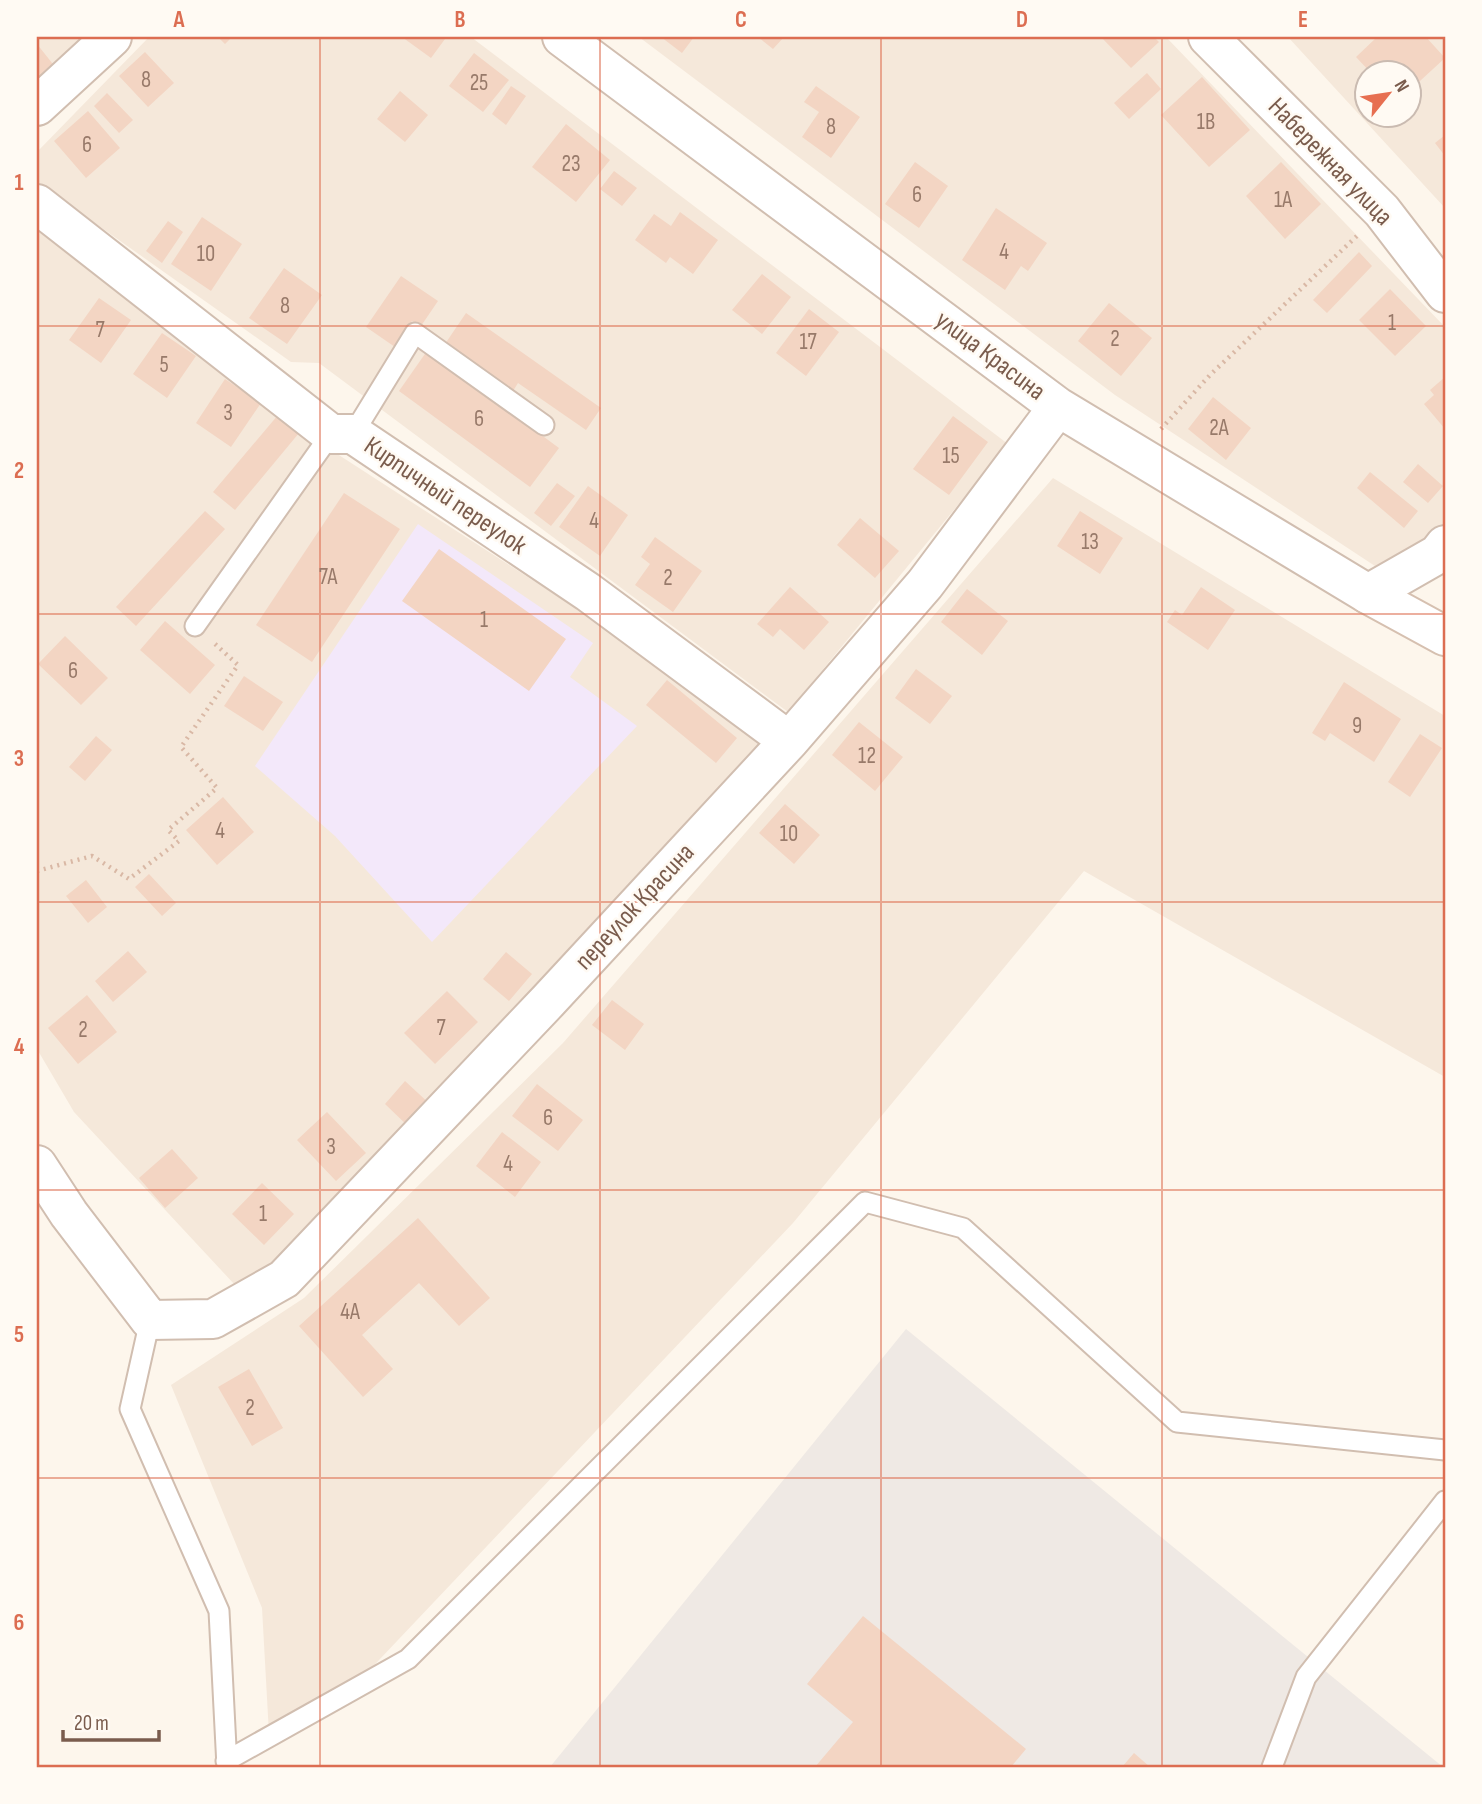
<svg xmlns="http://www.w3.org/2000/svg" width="1482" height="1804" font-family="'Sofia Sans Condensed',sans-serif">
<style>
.residential{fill:#f5e8da;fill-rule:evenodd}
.industrial{fill:#efe9e4}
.education{fill:#f3e8fa}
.building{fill:#f3d5c3}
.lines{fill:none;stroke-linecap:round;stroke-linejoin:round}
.lane-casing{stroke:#d1beb0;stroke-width:23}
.street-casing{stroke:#d1beb0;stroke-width:42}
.secondary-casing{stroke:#d6c0b0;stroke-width:42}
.path{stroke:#d9b8a5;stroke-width:4.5;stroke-dasharray:2 5;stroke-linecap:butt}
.lane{stroke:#fff;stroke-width:19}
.street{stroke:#fff;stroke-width:38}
.secondary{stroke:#fff;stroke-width:38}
.grid{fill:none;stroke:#dc6d51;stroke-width:2;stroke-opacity:0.55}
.labels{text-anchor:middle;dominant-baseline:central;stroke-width:5;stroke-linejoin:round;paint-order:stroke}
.number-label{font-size:23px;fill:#987a6a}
.street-label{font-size:26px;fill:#7a5c4d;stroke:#fffaf3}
.neatline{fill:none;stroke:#dc6d51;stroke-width:2.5}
.grid-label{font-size:23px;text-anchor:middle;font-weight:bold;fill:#dc6d51}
</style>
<rect width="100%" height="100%" fill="#fdf6ec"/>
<path class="residential" d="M37,37H101L37,102Z
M149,37H471L1008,444L788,712L319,363L291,362L37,182V152Z
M639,37H1166L1445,327V535L1375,566L1115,395Z
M1288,37H1445V208ZM1366,74H1408V116H1366Z
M37,222L328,448L653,658L765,749L277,1267L235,1285L74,1112L37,1049Z
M1053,478L1445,716V1077L1084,871L793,1223L344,1697L269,1734L262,1608L171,1385L304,1298L563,1043Z"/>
<path class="industrial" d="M906,1329L1443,1767H550Z"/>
<path class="education" d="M418,524L593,643L570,677L637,726L432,942L335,836L255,766Z"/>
<path class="building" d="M218,37H232L225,44Z
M402,37H442L445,39L431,58Z
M661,37H694L682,53Z
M758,37H784L773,49Z
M1101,37H1154L1159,42L1131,68Z
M1377,37H1426L1445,58L1408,92V74H1372L1356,57Z
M37,44L56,68L37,83Z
M145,52L174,83L148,107L119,76Z
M474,53L509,80L483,112L449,86Z
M1147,73L1161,89L1129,119L1114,103Z
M1202,77L1250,130L1209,167L1161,115Z
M511,86L526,96L506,125L492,114Z
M816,86L860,117L831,158L802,137L819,112L804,102Z
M400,91L428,115L405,142L377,119Z
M107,93L133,120L119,133L94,106Z
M88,111L120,148L86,178L54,141Z
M566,124L610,160L576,202L532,167Z
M1445,135V156L1435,143Z
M915,162L948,186L919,228L885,204Z
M1281,162L1321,204L1285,239L1246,196Z
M614,171L637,188L622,206L600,189Z
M996,208L1047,243L1028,271L1021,266L1005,290L962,260Z
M680,212L718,240L693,274L670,257L666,263L635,240L654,214L671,226Z
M202,217L242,244L211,291L171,264Z
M168,221L183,232L162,263L146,251Z
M1359,252L1372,266L1327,313L1313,300Z
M284,268L322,295L287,344L249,318Z
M762,274L791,297L762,334L732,310Z
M401,276L438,301L421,326L412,321L395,347L366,327Z
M1390,289L1426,326L1395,356L1359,320Z
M99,298L131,320L101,363L69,340Z
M1109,303L1152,338L1121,376L1078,341Z
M809,309L839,332L806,376L776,353Z
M466,313L601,408L586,430L518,383L513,391L445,344Z
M162,333L196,356L167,398L133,374Z
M427,351L559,448L530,487L399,391Z
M1445,377V429L1424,404L1434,395L1430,390Z
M225,379L261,403L231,447L196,423Z
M1213,397L1251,428L1226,460L1188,429Z
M278,415L299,433L235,510L213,492Z
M953,416L988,442L949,495L913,469Z
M1418,464L1443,486L1428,503L1403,482Z
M1370,472L1418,511L1404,528L1357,488Z
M557,483L575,496L551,526L534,513Z
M588,486L628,515L600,556L559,527Z
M344,493L400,529L312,662L256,625Z
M205,511L225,529L136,626L116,607Z
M1080,511L1123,538L1100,574L1057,546Z
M860,518L899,551L875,578L837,545Z
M655,537L702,571L673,612L635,585L650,564L641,557Z
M439,549L566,639L529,691L402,601Z
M790,587L829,622L804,650L780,629L773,637L757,624Z
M1201,587L1235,610L1208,650L1167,622L1175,610L1182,615Z
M967,589L1008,621L982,655L941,622Z
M165,621L215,665L190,694L140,650Z
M65,636L108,678L81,705L38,664Z
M916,669L952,696L930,724L895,698Z
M244,676L283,702L263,731L224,706Z
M667,680L737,738L716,763L646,705Z
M1344,682L1401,719L1374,762L1330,733L1325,741L1312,733Z
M859,722L903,757L875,791L832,755Z
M1420,734L1442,748L1410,797L1388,782Z
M96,736L112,750L85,781L69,767Z
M223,797L254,832L217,865L186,830Z
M785,804L820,835L794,864L759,833Z
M149,874L176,903L162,916L135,887Z
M86,880L107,907L88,923L66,896Z
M128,951L147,972L113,1002L95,981Z
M506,952L532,974L509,1001L483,979Z
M447,991L478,1022L435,1064L404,1033Z
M87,995L117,1032L78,1064L48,1028Z
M612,1000L644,1024L625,1050L592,1025Z
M405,1081L432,1106L411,1129L385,1104Z
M537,1084L583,1120L558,1151L512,1116Z
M327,1112L366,1153L336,1181L297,1140Z
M502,1132L541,1162L515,1197L476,1166Z
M172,1149L198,1178L165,1208L139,1178Z
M262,1183L294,1214L264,1245L232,1214Z
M418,1218L490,1298L459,1326L419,1283L362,1335L393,1369L363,1397L299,1326Z
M249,1369L283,1428L252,1446L218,1387Z
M863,1616L1026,1749L1011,1767H815L853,1722L807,1684Z
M1134,1753L1150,1767H1122Z"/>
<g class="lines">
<g class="lane-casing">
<path id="lane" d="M353,434L415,333L544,425
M195,626L331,434
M150,1320L130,1409L219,1611L227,1767
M226,1761L408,1659L865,1202L963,1228L1177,1422L1445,1450
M1272,1767L1306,1677L1445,1501"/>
</g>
<g class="street-casing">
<path id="street" d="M562,37L1058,407L1368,594L1438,554L1445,545
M1208,37L1382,211L1445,293
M37,106L112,37
M37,204L331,434H353L588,592L789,741
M37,1165L69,1214L150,1320L213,1319L284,1279L548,1001L789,741L925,584L1058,407"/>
</g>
<g class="secondary-casing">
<path id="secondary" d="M1368,594L1445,636"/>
</g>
<path class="path" d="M1161,429L1210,375L1359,234
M37,871L92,856L129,879L179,841L168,830L217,788L181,747L238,665L214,643"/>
<use href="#lane" class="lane"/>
<use href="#street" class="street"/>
<use href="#secondary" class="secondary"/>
</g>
<path class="grid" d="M320,37V1767M600,37V1767M881,37V1767M1162,37V1767M37,326H1445M37,614H1445M37,902H1445M37,1190H1445M37,1478H1445"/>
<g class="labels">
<g class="number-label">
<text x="146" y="80">8</text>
<text x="479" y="83">25</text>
<text x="1206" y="122">1В</text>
<text x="831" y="127">8</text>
<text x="87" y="145">6</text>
<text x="571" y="164">23</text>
<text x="917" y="195">6</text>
<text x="1283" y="200">1А</text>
<text x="1004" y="252">4</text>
<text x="206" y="254">10</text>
<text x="285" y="306">8</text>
<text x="1392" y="323">1</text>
<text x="100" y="330">7</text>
<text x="1115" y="339">2</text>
<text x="808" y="342">17</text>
<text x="164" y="365">5</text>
<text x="228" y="413">3</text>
<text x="479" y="419">6</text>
<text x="1219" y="428">2А</text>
<text x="951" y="456">15</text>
<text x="594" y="521">4</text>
<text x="1090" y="542">13</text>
<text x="328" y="577">7А</text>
<text x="668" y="578">2</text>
<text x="484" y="620">1</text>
<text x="73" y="671">6</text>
<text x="1357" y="726">9</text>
<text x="867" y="756">12</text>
<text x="220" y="831">4</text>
<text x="789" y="834">10</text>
<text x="441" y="1028">7</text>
<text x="83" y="1030">2</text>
<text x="548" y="1118">6</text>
<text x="331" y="1147">3</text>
<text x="508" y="1164">4</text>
<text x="263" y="1214">1</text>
<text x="350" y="1312">4А</text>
<text x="250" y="1408">2</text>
</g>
<g class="street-label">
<text transform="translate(1330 162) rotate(46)">Набережная улица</text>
<text transform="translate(990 356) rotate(37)">улица Красина</text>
<text transform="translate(445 496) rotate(34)">Кирпичный переулок</text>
<text transform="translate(635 907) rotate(-47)">переулок Красина</text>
</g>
</g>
<rect width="1482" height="1804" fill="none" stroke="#fffaf3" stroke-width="77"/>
<g transform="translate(1388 94) rotate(60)"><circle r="33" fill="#fffaf3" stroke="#cabbb1" stroke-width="2"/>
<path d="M0-5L12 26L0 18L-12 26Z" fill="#e76f51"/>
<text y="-10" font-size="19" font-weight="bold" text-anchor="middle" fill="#7a5c4d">N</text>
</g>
<path d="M63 1730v10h96v-10" fill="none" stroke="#7a5c4d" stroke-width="3.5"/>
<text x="74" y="1730" font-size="21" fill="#7a5c4d" stroke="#fffaf3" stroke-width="5" paint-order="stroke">20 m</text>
<rect x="38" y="38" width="1406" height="1728" class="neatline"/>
<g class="grid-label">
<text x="179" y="27">A</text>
<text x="460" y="27">B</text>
<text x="741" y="27">C</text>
<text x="1022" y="27">D</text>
<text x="1303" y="27">E</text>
<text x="19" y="190">1</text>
<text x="19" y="478">2</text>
<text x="19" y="766">3</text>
<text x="19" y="1054">4</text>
<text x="19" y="1342">5</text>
<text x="19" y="1630">6</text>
</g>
</svg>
